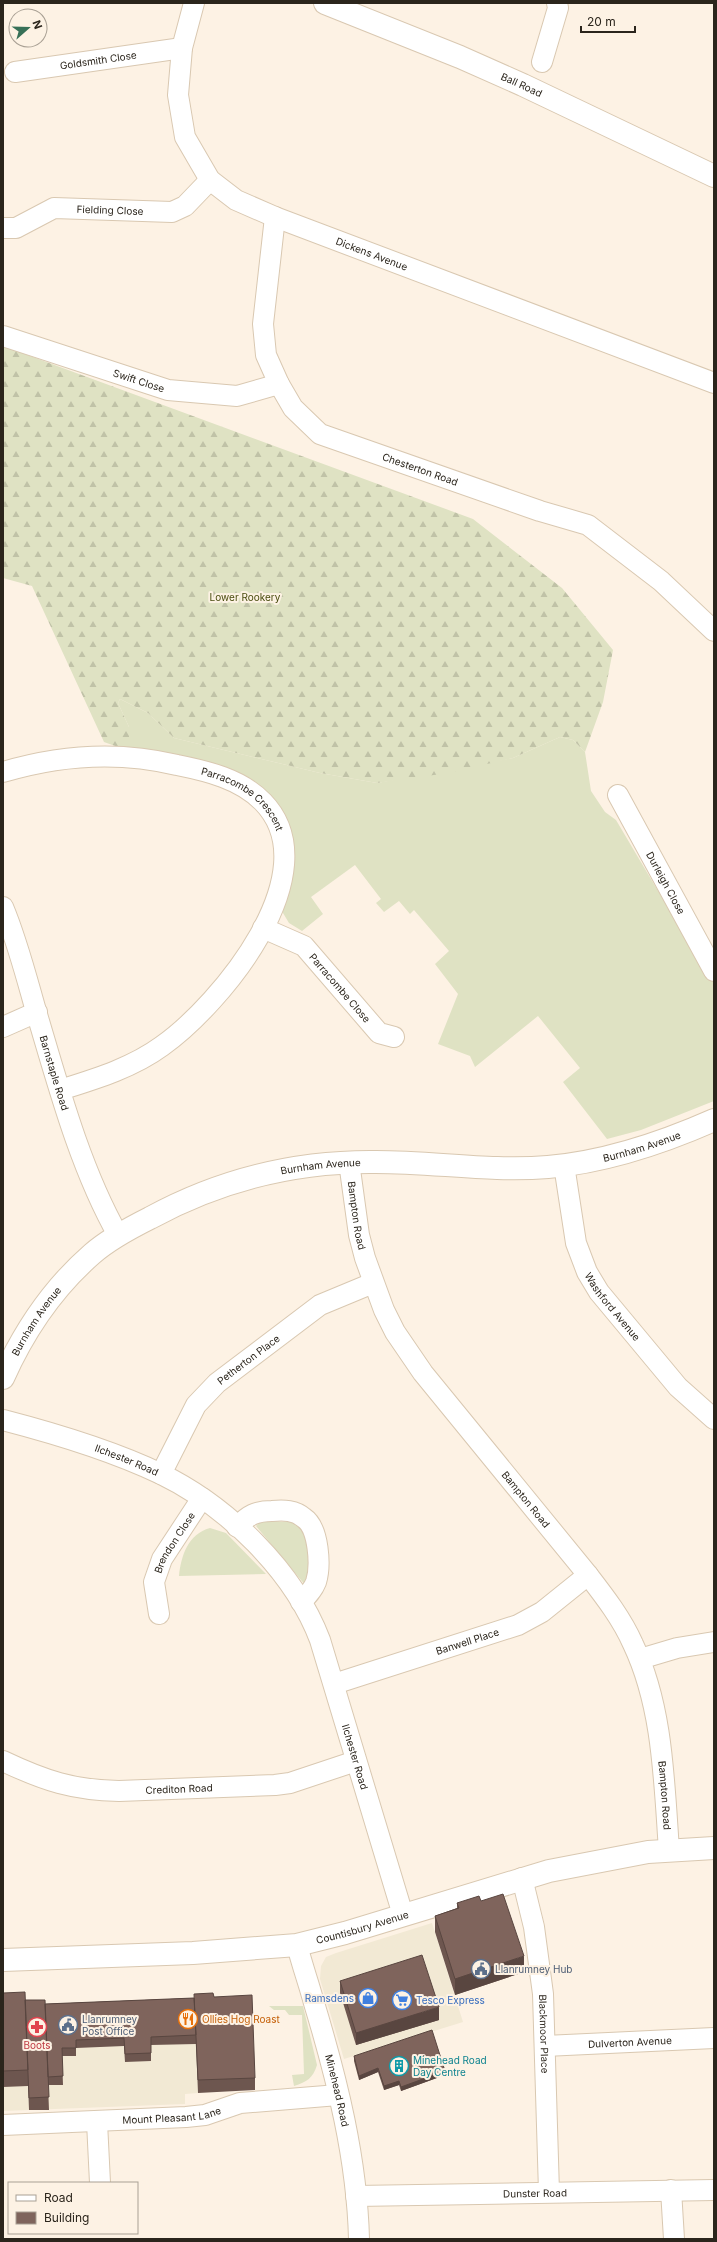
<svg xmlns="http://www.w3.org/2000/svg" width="717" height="2242" font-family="Inter,sans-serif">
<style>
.commercial{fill:#f2e9d4}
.grass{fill:#dfe2c3}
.forest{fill:url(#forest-firs)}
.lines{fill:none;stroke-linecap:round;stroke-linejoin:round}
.street-casing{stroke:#d9c8b1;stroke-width:22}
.secondary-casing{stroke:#d9c8b1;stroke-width:24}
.street{stroke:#fff;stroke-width:20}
.secondary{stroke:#fff;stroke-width:22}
.wall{fill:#6d564f}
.shaded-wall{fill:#594640}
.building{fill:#7f645c;stroke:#594640}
.labels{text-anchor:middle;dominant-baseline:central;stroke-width:4;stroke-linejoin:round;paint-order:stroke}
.street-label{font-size:10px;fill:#2b251c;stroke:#fdf2e4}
.park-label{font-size:10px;fill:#484b0d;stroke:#fdf2e4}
.service-label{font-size:10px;fill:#4e5e75;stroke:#fdf2e4;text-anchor:start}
.shop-label{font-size:10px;fill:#366cbe;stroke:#fdf2e4;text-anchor:end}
.food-label{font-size:10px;fill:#c56008;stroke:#fdf2e4;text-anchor:start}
.health-label{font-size:10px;fill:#be3a42;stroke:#fdf2e4}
.culture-label{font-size:10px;fill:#0d838f;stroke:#fdf2e4;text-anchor:start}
</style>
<defs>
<pattern id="forest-firs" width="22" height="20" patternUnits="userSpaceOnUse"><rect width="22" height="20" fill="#dfe2c3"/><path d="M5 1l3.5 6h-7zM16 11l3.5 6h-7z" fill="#c0c2a7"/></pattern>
</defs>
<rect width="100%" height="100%" fill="#fdf2e4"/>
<path class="commercial" d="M432,1923L463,2022L344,2059L320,1979L321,1966L326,1957L336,1953Z
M213,2006L198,2093L185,2094V2104L3,2111V2008Z"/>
<path class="grass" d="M120,699L148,713L174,738L320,773L377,783L513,758L560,737L573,740L585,752L591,791L605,812L616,820L693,950L714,982V1101L641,1130L607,1139L563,1082L580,1068L538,1016L475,1067L470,1056L438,1044L458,994L435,964L449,951L414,910L410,914L399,901L384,912L376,903L381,899L355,865L311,897L323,914L302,931L289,923L283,913V904L286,881L259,790L129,751V727L118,703Z
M268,1521L291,1522L301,1526L312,1550L306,1586L256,1526L260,1522Z
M210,1528L226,1533L266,1574L179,1576C181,1556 188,1534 210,1528Z
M269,2006H303L317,2065C313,2078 307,2082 294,2086L292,2075L304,2074L302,2015H289L285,2010H274Z"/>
<path class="forest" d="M3,346L473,519L562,588L613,650L603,702L585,752L573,740L560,737L513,758L448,773L377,783L320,773L174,738L148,713L120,699L118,703L129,727V751L104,742L32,586L3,578Z"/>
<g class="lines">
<g class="street-casing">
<g id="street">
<path id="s1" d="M194,3L182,48L178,95L185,137L210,180L236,200L275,217L714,383"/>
<path d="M542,62L558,8L557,3"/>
<path id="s2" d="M15,72L182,48"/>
<path id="s3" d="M275,217L263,324L266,355L279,384L293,408L320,434L540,511L588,525L661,581L714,631"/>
<path id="s4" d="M3,228H16L54,208L172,212L185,206L210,180"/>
<path id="s5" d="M3,336L168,390L237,396L279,384"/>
<path id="s6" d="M3,772C60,755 119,751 177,765C207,771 241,779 263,802C331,872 220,1005 162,1046C132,1068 95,1079 60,1090"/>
<path id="s7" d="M618,795L714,971"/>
<path id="s8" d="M3,907C17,940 26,976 36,1011C58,1085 80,1168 118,1235"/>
<path id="s9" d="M263,928L304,946L379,1033L394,1037"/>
<path d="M3,1027L37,1012"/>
<path id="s10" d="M349,1162L359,1235L365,1258L384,1310L395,1332L423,1373L588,1575C605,1597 622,1619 633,1644C663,1707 664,1781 669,1850"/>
<path id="s11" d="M564,1165L576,1243L587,1272L599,1292L678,1387L714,1419"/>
<path id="s12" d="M3,1420C57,1434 111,1450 161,1474C227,1506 294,1571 320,1640L403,1915"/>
<path id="s13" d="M161,1474L196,1405L217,1383L320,1305L373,1283"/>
<path d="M237,1527C248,1515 256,1511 272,1511C284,1510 295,1510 304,1518C319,1528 321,1566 316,1582C313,1590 307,1596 301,1602"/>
<path id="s14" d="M159,1614L154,1582L162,1559L202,1498"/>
<path d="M640,1659L677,1648L714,1642"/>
<path id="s15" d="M334,1684L518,1625L542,1612L588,1575"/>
<path id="s16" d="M3,1761C45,1781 73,1790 119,1791L275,1785L290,1783L356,1761"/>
<path id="s17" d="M522,1878L534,1927L543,1994L549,2192"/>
<path id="s18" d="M297,1945C302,1965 309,1984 314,2003C337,2079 357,2159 359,2239"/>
<path id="s19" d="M545,2046L714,2038"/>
<path d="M97,2122L100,2183"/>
<path id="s20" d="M3,2125L186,2117L205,2115L240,2103L338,2095"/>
<path d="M671,2190L674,2239"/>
<path id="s21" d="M356,2196L714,2190"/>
</g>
</g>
<g class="secondary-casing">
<g id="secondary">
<path id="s22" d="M325,3L460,57L523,85L714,176"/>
<path id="s23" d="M3,1378C24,1331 53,1288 92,1254C109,1239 130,1228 150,1218C218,1181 293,1162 370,1162C429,1161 489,1172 548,1167C605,1162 662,1143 714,1120"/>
<path id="s24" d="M3,1960L193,1953L297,1945L345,1933L549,1871L648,1852L714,1848"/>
</g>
</g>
<use href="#street" class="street"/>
<use href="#secondary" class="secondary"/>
</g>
<path class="wall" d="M481,1901L524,1972L455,1995L435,1932V1916L457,1908V1903Z
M340,1981L439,2020L356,2045L340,1993Z
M3,1993L25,2000L45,2004L194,1998L214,1997L255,2078V2090L198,2093L196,2044L151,2045V2061L125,2062L124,2046L76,2048V2056H62L63,2085H48L49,2110H29L28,2083V2086L3,2087Z
M354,2056L445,2075L401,2091L399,2085L384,2090L378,2072L359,2080L354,2061Z"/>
<path class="shaded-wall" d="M524,1956V1972L455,1995V1979Z
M439,2007V2020L356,2045V2033Z
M378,2068V2072L359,2080V2076Z
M445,2071V2075L401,2091V2087Z
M399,2081V2085L384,2090V2086Z"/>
<path class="building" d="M503,1894L524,1956L455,1979L435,1916L459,1908L457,1903L479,1896L481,1901Z
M422,1955L439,2007L356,2033L340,1981Z
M25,1992L28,2070L3,2071V1993Z
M213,1993L214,1997L252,1995L255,2078L198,2080L194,1994Z
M194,1998L196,2035L151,2037V2053L125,2054L124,2038L76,2040V2048H62L63,2076L48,2077L45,2004Z
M25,2000H45L49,2097L29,2098Z
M432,2030L445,2071L401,2087L399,2081L384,2086L378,2068L359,2076L354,2056Z"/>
<defs>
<g id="civic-ring" transform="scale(1)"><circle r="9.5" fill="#fdf2e4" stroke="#5c6f8a" stroke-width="1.5"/><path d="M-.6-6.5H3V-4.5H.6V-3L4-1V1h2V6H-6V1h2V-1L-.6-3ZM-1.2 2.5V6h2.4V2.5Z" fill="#5c6f8a"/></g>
<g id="shop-ring" transform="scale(1)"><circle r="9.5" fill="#fdf2e4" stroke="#3f7fe0" stroke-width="1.5"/><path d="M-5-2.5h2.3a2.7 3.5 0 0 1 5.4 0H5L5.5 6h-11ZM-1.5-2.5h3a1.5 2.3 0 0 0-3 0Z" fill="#3f7fe0"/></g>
<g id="supermarket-ring" transform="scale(1)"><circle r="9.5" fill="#fdf2e4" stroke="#3f7fe0" stroke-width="1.5"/><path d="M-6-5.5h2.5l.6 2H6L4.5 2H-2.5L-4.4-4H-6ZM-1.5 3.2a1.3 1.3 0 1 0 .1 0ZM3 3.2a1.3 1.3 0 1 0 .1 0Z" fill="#3f7fe0"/></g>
<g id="restaurant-ring" transform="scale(1)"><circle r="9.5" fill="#fdf2e4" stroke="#e8710a" stroke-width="1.5"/><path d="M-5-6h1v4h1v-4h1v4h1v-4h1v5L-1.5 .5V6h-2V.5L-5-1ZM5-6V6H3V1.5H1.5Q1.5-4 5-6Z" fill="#e8710a"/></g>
<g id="pharmacy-ring" transform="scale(1)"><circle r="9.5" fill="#fdf2e4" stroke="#e0444e" stroke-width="1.5"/><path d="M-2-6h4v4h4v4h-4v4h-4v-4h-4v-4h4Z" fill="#e0444e"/></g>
<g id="building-ring" transform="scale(1)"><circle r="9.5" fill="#fdf2e4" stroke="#0f9aa8" stroke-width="1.5"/><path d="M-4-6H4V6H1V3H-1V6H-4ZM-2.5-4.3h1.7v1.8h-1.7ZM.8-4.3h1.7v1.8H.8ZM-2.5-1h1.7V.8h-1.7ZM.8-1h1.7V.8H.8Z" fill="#0f9aa8"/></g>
</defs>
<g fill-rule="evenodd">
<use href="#civic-ring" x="481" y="1969"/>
<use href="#shop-ring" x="368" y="1998"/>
<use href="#supermarket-ring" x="402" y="2000"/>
<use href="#restaurant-ring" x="188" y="2019"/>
<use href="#civic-ring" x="68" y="2025"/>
<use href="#pharmacy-ring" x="37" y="2027"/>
<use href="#building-ring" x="399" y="2066"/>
</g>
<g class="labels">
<g class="street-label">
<text stroke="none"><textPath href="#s2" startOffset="84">Goldsmith Close</textPath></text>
<text stroke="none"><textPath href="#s22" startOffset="213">Ball Road</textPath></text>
<text stroke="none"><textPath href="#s4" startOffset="112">Fielding Close</textPath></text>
<text stroke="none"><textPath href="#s1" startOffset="365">Dickens Avenue</textPath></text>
<text stroke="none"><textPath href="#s5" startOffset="143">Swift Close</textPath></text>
<text stroke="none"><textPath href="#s3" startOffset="342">Chesterton Road</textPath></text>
<text stroke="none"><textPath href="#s6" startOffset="253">Parracombe Crescent</textPath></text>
<text stroke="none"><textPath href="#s7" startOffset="100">Durleigh Close</textPath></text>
<text stroke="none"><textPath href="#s9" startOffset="100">Parracombe Close</textPath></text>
<text stroke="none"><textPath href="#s8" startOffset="174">Barnstaple Road</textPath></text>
<text stroke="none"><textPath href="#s23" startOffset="726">Burnham Avenue</textPath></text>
<text stroke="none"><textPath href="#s23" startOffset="402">Burnham Avenue</textPath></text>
<text stroke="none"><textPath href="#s10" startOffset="54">Bampton Road</textPath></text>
<text stroke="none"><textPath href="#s11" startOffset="153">Washford Avenue</textPath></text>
<text stroke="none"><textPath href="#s23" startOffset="66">Burnham Avenue</textPath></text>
<text stroke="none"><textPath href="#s13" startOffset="147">Petherton Place</textPath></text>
<text stroke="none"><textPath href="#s12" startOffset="130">Ilchester Road</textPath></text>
<text stroke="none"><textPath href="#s10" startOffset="390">Bampton Road</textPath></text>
<text stroke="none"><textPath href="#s14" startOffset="77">Brendon Close</textPath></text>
<text stroke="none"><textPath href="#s15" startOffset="140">Banwell Place</textPath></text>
<text stroke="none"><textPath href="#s12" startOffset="524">Ilchester Road</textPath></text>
<text stroke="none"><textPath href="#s16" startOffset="181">Crediton Road</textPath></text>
<text stroke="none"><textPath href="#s10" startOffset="726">Bampton Road</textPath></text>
<text stroke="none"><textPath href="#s24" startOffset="362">Countisbury Avenue</textPath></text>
<text stroke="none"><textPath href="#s17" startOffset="158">Blackmoor Place</textPath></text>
<text stroke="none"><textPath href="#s19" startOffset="85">Dulverton Avenue</textPath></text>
<text stroke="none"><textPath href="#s18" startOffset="151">Minehead Road</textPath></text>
<text stroke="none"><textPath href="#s20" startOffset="169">Mount Pleasant Lane</textPath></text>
<text stroke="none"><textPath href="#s21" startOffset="179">Dunster Road</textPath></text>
</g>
<g class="park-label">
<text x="245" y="597">Lower Rookery</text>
</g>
<g class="service-label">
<text x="495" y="1969">Llanrumney Hub</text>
<text x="82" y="2019">Llanrumney<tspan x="82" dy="12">Post Office</tspan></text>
</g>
<g class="shop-label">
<text x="354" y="1998">Ramsdens</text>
<text x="416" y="2000" text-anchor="start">Tesco Express</text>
</g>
<g class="food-label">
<text x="202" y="2019">Ollies Hog Roast</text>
</g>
<g class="health-label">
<text x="37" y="2045">Boots</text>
</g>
<g class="culture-label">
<text x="413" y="2060">Minehead Road<tspan x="413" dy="12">Day Centre</tspan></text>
</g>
</g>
<rect width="717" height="2242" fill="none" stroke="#2b251c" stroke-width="8"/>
<rect x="8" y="2182" width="130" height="52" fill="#fdf2e4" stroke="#a9a094"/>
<rect x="16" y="2195" width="20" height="6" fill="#ffffff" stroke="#a9a094"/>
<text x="44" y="2202" font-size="12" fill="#2b251c">Road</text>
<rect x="16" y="2212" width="20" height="12" fill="#7f645c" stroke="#a9a094"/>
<text x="44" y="2222" font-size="12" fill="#2b251c">Building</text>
<g transform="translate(28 28) rotate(70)"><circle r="19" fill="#fdf2e4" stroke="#a9a094"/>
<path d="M0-3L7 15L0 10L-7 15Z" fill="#377057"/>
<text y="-6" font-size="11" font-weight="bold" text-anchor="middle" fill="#2b251c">N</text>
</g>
<path d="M581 26v6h54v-6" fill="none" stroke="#2b251c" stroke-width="2"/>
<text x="587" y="26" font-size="12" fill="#2b251c" stroke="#fdf2e4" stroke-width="3" paint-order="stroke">20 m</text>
</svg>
